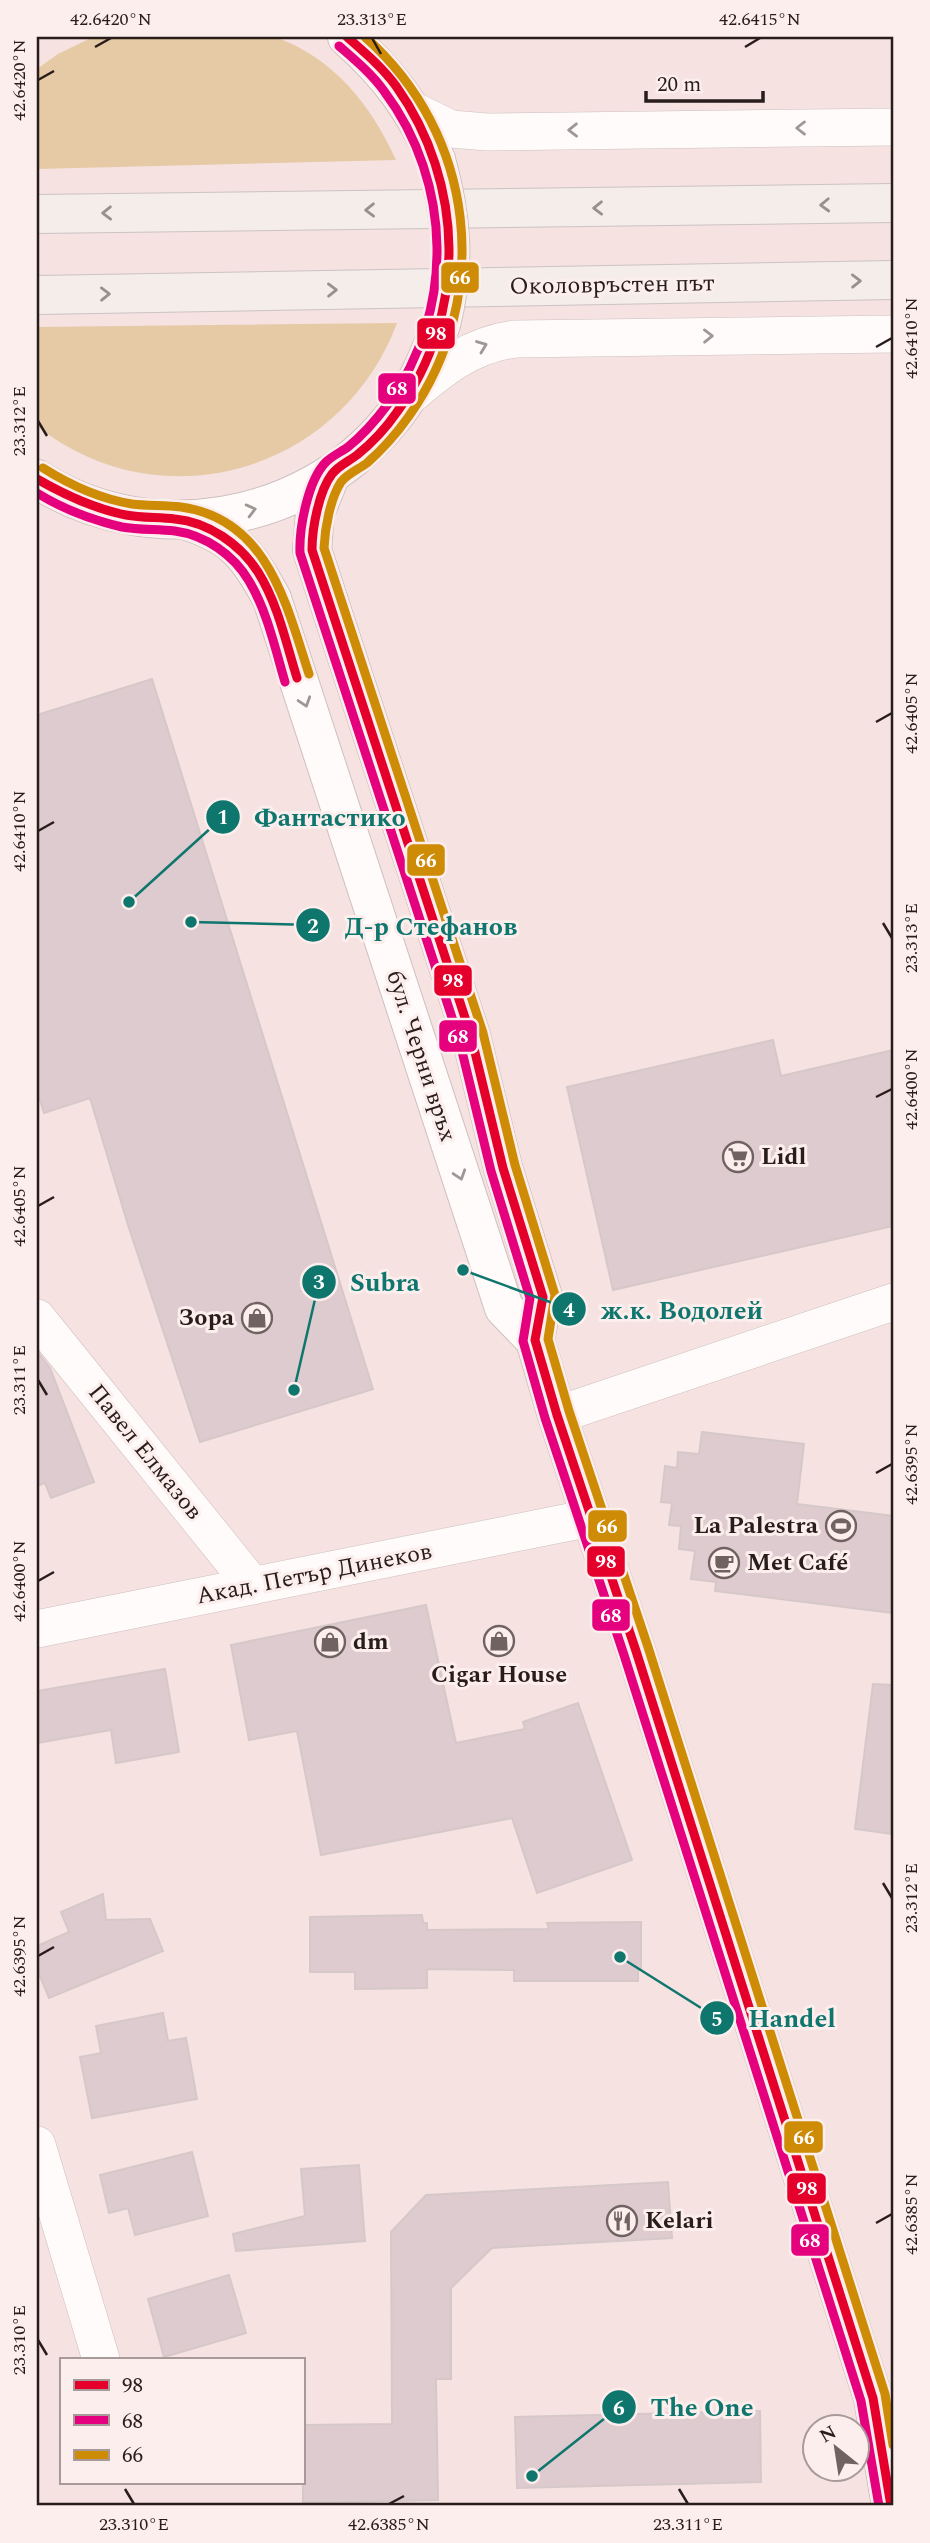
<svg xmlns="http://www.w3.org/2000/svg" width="930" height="2543" font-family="Spectral,serif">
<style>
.green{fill:#e5caa5}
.building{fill:#ddcbcf;stroke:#d6c8c9;stroke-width:2}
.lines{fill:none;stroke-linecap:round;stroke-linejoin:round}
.minor-casing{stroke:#cec0bf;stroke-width:38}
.secondary-casing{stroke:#cec0bf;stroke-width:40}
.trunk-casing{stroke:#ccc3c3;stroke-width:40}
.minor{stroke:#fefbfa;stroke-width:37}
.secondary{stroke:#fefbfa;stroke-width:38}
.trunk{stroke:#f4edea;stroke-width:38}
.secondary-bridge-casing{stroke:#cec0bf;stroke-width:40;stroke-linecap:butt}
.secondary-bridge{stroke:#fefbfa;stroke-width:38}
.bus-1-casing{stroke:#fceeed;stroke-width:14}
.bus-2-casing{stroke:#fceeed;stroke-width:14}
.bus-3-casing{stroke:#fceeed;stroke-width:14}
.bus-1{stroke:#e4002b;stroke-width:9}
.bus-2{stroke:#e5007d;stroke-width:9}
.bus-3{stroke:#ce8b06;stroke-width:9}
.oneway{stroke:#9e9796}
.oneway2{stroke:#998f8d}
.ticks{fill:none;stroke:#291d1c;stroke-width:2.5}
.labels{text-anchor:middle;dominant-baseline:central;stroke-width:6;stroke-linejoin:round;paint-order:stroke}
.street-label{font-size:24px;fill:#291d1c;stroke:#fceeed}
.poi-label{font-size:24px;font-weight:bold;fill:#291d1c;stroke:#fceeed;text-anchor:start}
.leader{fill:none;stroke:#0f766e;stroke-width:2.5}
.callout-dot{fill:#0f766e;stroke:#fceeed;stroke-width:2.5}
.mark-label{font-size:21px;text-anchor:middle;font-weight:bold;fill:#fff}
.callout-label{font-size:26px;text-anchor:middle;font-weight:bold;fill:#0f766e;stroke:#fceeed;stroke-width:6;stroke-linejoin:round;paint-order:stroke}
.line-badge{stroke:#fceeed;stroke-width:2.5}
.badge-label{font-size:19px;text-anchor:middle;font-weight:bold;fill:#fff}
.neatline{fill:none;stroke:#291d1c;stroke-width:2.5}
.ticks-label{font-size:18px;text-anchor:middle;fill:#291d1c}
</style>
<rect width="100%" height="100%" fill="#f5e2e1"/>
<path class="green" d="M93,37H275C334,58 371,105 396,160L37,169V69L58,54Z
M397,323C342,471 162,525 37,426V327Z"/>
<path class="building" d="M152,679L373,1389L200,1442L128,1225L90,1098L44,1113L37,1090V715Z
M773,1040L781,1076L893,1050V1226L613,1290L567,1087Z
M37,1351L50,1368L94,1482L51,1498L45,1483L37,1486Z
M702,1432L804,1444L797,1504L893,1516V1613L715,1591L716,1582L691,1579L695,1551L679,1549L681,1526L669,1525L672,1503L661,1502L665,1466L677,1468L678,1452L699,1454Z
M426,1605L456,1743L525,1729L523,1722L578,1703L632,1860L537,1893L512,1818L321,1855L297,1731L249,1740L231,1645Z
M165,1669L179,1752L116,1763L111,1730L37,1743V1691Z
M873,1684L893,1685V1834L855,1829Z
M103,1894L106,1920L150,1919L163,1951L49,1998L37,1969V1946L69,1932L61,1912Z
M422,1915L423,1923H427V1930L549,1929L547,1923L641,1922V1970H638V1981H514V1970L427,1969V1988L355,1989V1972H310V1917Z
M163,2013L168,2041L186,2038L197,2099L92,2118L80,2057L101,2053L96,2026Z
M192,2152L208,2216L135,2235L128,2208L109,2213L100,2175Z
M359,2165L365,2241L236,2251L233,2234L305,2216L301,2169Z
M668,2182L672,2238L492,2248L451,2288V2379H436L438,2500L303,2503V2425L392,2424L391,2232L426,2195Z
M229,2275L246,2333L164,2357L148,2299Z
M760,2411L761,2482L517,2488L515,2417Z"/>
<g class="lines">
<g class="minor-casing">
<path id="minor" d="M412,110L451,129L487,132L893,127
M406,399C440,370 471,344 516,339L893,334
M37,1318L253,1586
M557,1415L893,1302
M37,1629L590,1518
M37,2145L101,2359"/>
</g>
<g class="secondary-casing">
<path id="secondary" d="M347,37C387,72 416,110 436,160
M331,474L315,513L312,550L471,1036L503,1168L543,1297L535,1340L557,1415L636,1651L873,2398L891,2506
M37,479C148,551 305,524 389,422C414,393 428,359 441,324
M184,520C233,535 248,554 272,599L504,1308L535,1340"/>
</g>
<g class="trunk-casing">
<path id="trunk" d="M37,214L893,203
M37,295L893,280"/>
</g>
<use href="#minor" class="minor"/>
<use href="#secondary" class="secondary"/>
<use href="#trunk" class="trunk"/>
<g class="secondary-bridge-casing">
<path id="secondary-bridge" d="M436,160C452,217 456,265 441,324"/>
</g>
<use href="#secondary-bridge" class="secondary-bridge"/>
<g class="bus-1-casing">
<path id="bus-1" d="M347,37C364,52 382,67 396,86C465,183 468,314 397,412C386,428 372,443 357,455C349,461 338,466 332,474C319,491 312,528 312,550L471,1036L503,1168L543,1297L535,1340L557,1415L636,1651L873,2398L891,2506
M37,479C65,495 95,509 126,515C142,518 159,517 175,519C208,522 240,544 258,572C278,604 286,643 297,678"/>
</g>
<g class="bus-2-casing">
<path id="bus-2" d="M339,46C355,60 372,74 384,91C453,183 455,311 388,404C376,420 363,435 348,447C341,452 332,456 326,462C308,480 299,528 300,553L459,1039L491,1171L530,1298L523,1341L545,1418L624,1655L861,2401L879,2506
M37,493C63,509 92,520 122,527C139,530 157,529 175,531C205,535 234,555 249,581C267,611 275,648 285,682"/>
</g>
<g class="bus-3-casing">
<path id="bus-3" d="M365,37C475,134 494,295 409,416C397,433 383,449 367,463C359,469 347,474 341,482C330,499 325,528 324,548L483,1033L515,1165L555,1295L548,1339L569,1411L648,1647L885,2394L893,2445
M43,468C70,485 101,499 132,504C148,506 165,505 181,507C268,519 286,604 309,674"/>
</g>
<use href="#bus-1" class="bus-1"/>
<use href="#bus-2" class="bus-2"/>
<use href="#bus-3" class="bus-3"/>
</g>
<defs><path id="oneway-chevron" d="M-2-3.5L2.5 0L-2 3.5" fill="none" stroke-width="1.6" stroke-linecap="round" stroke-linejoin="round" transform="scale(1.75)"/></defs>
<g class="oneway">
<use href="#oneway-chevron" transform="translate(801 128) rotate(180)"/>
<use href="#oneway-chevron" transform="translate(573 130) rotate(179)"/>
<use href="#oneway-chevron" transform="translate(708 336) rotate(-1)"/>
<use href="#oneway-chevron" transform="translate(482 346) rotate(-21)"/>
<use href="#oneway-chevron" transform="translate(251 510) rotate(-14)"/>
<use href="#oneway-chevron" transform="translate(305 702) rotate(72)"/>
<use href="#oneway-chevron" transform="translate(460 1175) rotate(72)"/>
</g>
<g class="oneway2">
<use href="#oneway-chevron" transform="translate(825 205) rotate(178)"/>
<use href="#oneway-chevron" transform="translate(598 208) rotate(179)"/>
<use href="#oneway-chevron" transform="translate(370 210) rotate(179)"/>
<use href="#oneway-chevron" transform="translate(107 213) rotate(179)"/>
<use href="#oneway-chevron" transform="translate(856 281) rotate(-1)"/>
<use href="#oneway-chevron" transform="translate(332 290) rotate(-1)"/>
<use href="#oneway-chevron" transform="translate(105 294) rotate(-1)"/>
</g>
<path class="ticks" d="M372,38L381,54M95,47L111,38M745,47L760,38M38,80L54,71M876,347L892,338M38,421L47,436M876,722L892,713M38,831L54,822M883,923L892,938M876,1097L892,1089M38,1206L54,1197M38,1380L47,1395M876,1473L892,1464M38,1581L54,1572M883,1883L892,1898M38,1956L54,1947M876,2223L892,2214M38,2340L47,2355M125,2489L134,2504M679,2489L688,2504M389,2504L404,2496"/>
<defs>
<g id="supermarket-ring" transform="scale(1.575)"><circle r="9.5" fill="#fceeed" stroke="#706261" stroke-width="1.5"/><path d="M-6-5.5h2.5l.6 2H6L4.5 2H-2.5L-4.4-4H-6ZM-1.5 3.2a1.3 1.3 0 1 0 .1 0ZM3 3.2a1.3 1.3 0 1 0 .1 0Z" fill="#706261"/></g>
<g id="shop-ring" transform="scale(1.575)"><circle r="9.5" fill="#fceeed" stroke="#706261" stroke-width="1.5"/><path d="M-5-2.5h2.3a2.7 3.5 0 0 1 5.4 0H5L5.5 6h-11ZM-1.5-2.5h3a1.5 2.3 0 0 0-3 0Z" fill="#706261"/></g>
<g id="stadium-ring" transform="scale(1.575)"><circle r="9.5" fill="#fceeed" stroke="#706261" stroke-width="1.5"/><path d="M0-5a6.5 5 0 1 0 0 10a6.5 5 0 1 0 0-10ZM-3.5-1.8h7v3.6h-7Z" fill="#706261"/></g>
<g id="cafe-ring" transform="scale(1.575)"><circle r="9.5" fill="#fceeed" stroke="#706261" stroke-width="1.5"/><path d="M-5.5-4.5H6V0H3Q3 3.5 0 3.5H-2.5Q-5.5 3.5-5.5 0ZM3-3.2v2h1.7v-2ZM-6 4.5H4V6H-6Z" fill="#706261"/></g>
<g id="restaurant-ring" transform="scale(1.575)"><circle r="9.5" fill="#fceeed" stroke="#706261" stroke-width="1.5"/><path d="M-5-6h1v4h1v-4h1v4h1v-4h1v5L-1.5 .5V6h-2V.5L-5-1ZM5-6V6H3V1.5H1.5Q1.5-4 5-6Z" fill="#706261"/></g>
</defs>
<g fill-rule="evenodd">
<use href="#supermarket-ring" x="738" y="1157"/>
<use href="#shop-ring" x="257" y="1318"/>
<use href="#stadium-ring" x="841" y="1526"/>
<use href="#cafe-ring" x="724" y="1563"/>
<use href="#shop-ring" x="499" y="1641"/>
<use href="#shop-ring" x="330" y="1642"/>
<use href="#restaurant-ring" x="622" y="2221"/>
</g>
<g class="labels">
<g class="street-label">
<text transform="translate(612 285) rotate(-1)">Околовръстен път</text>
<text transform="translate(421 1056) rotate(72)">бул. Черни връх</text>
<text transform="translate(145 1452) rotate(51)">Павел Елмазов</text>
<text transform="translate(314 1574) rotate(-11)">Акад. Петър Динеков</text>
</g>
<g class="poi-label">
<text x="761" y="1157">Lidl</text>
<text x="234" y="1318" text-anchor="end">Зора</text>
<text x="818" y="1526" text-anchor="end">La Palestra</text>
<text x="747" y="1563">Met Café</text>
<text x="353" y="1642">dm</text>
<text x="499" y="1675" text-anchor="middle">Cigar House</text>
<text x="645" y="2221">Kelari</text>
</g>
</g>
<path class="leader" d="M129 902L223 817M191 922L313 925M294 1390L319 1282M463 1270L569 1309M620 1957L717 2018M532 2476L619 2407"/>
<g class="callout-dot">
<circle cx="129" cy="902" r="7"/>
<circle cx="191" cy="922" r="7"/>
<circle cx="294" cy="1390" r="7"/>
<circle cx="463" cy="1270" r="7"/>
<circle cx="620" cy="1957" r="7"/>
<circle cx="532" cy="2476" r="7"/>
<circle cx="223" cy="817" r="18"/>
<circle cx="313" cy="925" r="18"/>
<circle cx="319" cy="1282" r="18"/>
<circle cx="569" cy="1309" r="18"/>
<circle cx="717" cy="2018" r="18"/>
<circle cx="619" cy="2407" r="18"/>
</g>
<g class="mark-label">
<text x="223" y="824">1</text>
<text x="313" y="933">2</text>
<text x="319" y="1289">3</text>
<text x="569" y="1317">4</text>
<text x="717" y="2026">5</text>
<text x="619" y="2415">6</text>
</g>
<g class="callout-label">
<text x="330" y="826">Фантастико</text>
<text x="431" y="935">Д-р Стефанов</text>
<text x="385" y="1291">Subra</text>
<text x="682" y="1319">ж.к. Водолей</text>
<text x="792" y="2027">Handel</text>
<text x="702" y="2416">The One</text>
</g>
<g class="line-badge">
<rect x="440" y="261" width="40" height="33" rx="7" fill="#ce8b06"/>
<rect x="416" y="317" width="40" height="33" rx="7" fill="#e4002b"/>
<rect x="377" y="372" width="40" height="33" rx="7" fill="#e5007d"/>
<rect x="406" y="843" width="40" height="34" rx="7" fill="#ce8b06"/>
<rect x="433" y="964" width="40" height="33" rx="7" fill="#e4002b"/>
<rect x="438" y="1019" width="40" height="34" rx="7" fill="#e5007d"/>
<rect x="587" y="1509" width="41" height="34" rx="7" fill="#ce8b06"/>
<rect x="586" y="1545" width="40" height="33" rx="7" fill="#e4002b"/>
<rect x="591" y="1598" width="40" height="34" rx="7" fill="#e5007d"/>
<rect x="783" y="2120" width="41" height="34" rx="7" fill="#ce8b06"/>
<rect x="786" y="2172" width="41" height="33" rx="7" fill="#e4002b"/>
<rect x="790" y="2223" width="40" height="34" rx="7" fill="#e5007d"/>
</g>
<g class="badge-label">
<text x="460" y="284">66</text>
<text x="436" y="340">98</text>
<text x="397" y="395">68</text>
<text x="426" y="867">66</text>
<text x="453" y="987">98</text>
<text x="458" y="1043">68</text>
<text x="607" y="1533">66</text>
<text x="606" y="1568">98</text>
<text x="611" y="1622">68</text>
<text x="804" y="2144">66</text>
<text x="807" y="2195">98</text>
<text x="810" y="2247">68</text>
</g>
<rect width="930" height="2543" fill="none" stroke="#fceeed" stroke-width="77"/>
<rect x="60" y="2358" width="245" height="126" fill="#fceeed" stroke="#a89a99" stroke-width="2"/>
<rect x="74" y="2380" width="35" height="10" fill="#e4002b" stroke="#a89a99" stroke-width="2"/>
<text x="122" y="2392" font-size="21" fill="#291d1c">98</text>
<rect x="74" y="2415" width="35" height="10" fill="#e5007d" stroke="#a89a99" stroke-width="2"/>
<text x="122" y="2428" font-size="21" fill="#291d1c">68</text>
<rect x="74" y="2450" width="35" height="10" fill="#ce8b06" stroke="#a89a99" stroke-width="2"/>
<text x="122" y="2462" font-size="21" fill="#291d1c">66</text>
<g transform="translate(836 2448) rotate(330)"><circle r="33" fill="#fceeed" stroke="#a89a99" stroke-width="2"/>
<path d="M0-5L12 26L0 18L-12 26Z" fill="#706261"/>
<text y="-10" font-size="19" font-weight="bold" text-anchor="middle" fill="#291d1c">N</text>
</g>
<path d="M646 91v10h117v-10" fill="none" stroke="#291d1c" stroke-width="3.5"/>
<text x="657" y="91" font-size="21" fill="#291d1c" stroke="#fceeed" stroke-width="5" paint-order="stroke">20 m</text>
<rect x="38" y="38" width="854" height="2466" class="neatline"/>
<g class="ticks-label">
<text x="111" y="25">42.6420°N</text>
<text x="372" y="25">23.313°E</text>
<text x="760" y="25">42.6415°N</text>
<text transform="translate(19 80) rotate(-90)" y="6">42.6420°N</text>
<text transform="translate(911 338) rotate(-90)" y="6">42.6410°N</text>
<text transform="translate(19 421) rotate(-90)" y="6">23.312°E</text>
<text transform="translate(911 713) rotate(-90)" y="6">42.6405°N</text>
<text transform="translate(19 831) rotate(-90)" y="6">42.6410°N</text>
<text transform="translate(911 938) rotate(-90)" y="6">23.313°E</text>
<text transform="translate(911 1089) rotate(-90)" y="6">42.6400°N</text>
<text transform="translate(19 1206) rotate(-90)" y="6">42.6405°N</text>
<text transform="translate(19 1380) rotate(-90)" y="6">23.311°E</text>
<text transform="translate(911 1464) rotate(-90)" y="6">42.6395°N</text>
<text transform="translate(19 1581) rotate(-90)" y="6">42.6400°N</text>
<text transform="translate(911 1898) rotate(-90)" y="6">23.312°E</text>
<text transform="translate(19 1956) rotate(-90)" y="6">42.6395°N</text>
<text transform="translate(911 2214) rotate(-90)" y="6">42.6385°N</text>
<text transform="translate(19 2340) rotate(-90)" y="6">23.310°E</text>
<text x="134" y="2530">23.310°E</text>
<text x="389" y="2530">42.6385°N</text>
<text x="688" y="2530">23.311°E</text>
</g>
</svg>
